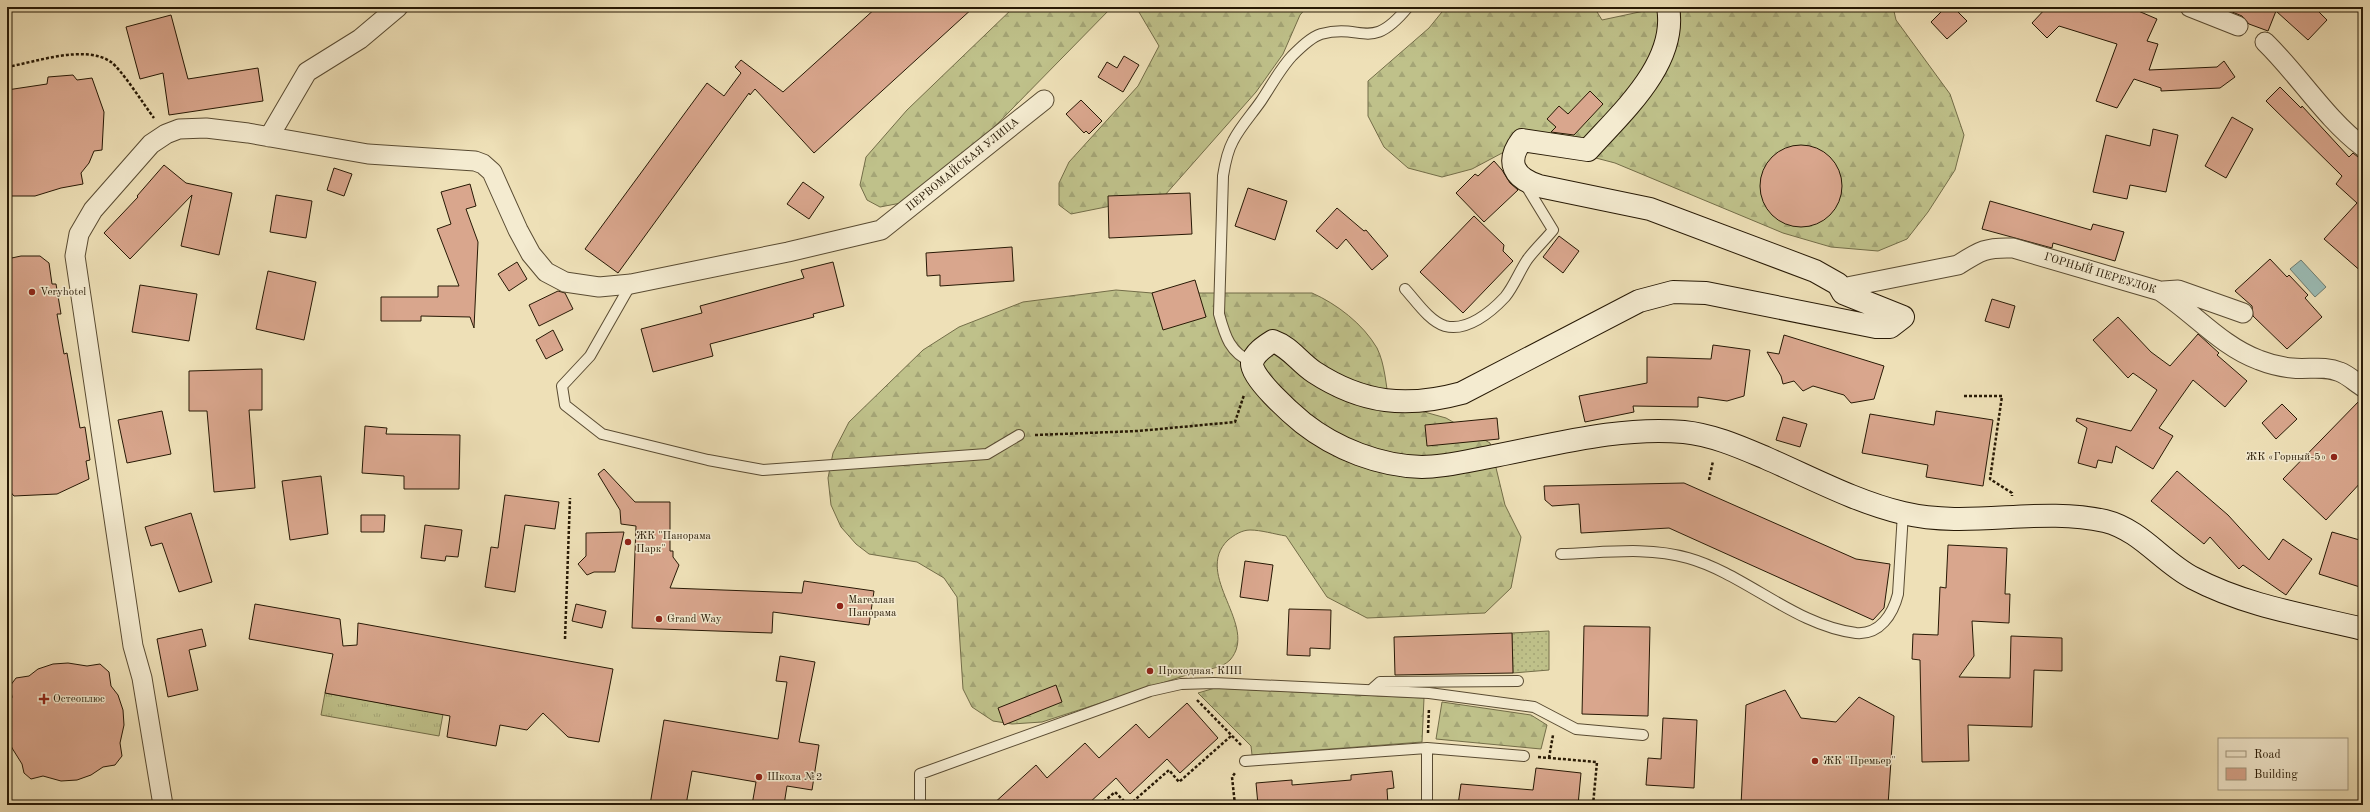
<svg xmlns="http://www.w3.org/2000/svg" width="2370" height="812" font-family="'Old Standard TT',serif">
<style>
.grass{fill:url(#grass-tufts);stroke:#736d48}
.forest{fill:url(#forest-firs);stroke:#736d48}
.garden{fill:url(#garden-dots);stroke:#736d48}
.water{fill:#9bbcb5;stroke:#6d7b6f}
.building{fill:#d9a68d;stroke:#271905}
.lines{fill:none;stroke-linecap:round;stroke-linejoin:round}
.lane-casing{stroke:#594b32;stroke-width:12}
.street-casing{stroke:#594b32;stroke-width:21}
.secondary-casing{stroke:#271905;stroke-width:24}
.path{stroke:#271905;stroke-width:2.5;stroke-dasharray:3 2;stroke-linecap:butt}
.lane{stroke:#f4ebd0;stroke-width:10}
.street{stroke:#f4ebd0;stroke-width:19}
.secondary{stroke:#f4ebd0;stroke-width:22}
.poi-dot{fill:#8f2418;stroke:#f4ebd0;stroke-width:1.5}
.labels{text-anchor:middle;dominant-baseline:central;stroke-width:3;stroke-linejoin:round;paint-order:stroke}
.street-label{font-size:11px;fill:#271905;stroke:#f4ebd0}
.poi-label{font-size:11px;fill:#271905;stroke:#f4ebd0;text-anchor:start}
</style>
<defs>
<pattern id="grass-tufts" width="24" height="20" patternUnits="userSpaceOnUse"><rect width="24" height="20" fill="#bfc18a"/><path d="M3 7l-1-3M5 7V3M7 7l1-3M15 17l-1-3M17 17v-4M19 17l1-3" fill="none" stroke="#a4a576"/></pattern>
<pattern id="forest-firs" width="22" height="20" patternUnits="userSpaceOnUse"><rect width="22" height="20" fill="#bfc18a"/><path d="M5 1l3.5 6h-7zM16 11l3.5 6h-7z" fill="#a4a576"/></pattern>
<pattern id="garden-dots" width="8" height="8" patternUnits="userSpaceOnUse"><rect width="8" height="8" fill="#bfc18a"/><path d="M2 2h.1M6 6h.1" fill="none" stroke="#a4a576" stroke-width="1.8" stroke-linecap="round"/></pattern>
</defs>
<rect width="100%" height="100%" fill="#eee0b7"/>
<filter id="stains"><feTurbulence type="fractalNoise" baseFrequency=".005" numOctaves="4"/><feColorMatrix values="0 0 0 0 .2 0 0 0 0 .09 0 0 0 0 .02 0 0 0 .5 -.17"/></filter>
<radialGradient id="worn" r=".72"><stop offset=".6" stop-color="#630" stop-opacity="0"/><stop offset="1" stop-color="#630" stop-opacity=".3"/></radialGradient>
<path class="grass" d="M325,693L443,714L439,736L321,715Z"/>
<path class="forest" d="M1014,7H1112L960,162L901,203L880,207L867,200L860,185L866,157L907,110Z
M1136,7H1307L1300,15L1283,54L1256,92L1165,195L1071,214L1059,205V183L1069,162L1138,86L1159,46Z
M1446,7H1594L1602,20L1644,11L1648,7H1893L1896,20L1950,94L1964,135L1955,170L1928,212L1907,239L1878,251L1831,247L1783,233L1615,163L1539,143L1504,152L1472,169L1442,177L1408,168L1384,147L1368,116V81L1429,28Z
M1116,290L1152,293H1312C1337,304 1363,324 1377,348C1385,364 1386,386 1389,402L1446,418L1490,443L1505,505L1521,537L1511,588L1485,613L1367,618L1327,597L1286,536C1274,534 1261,530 1250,530C1242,530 1234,535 1228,540C1192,575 1260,626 1230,660C1222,668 1209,669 1199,671L1042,722L1012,724L993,721L972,707L963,689L957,597L944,578L917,562L869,554L856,544L841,527L831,505L828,478L833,453L849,422L923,350L959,327L1023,302Z
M1215,688L1424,698L1422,742L1252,755L1251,746L1198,693Z
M1442,702L1531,715L1547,725L1541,749L1436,739Z"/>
<path class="garden" d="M1549,631V670L1513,673L1512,633Z"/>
<path class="water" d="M2301,260L2326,287L2315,297L2290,269Z"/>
<path class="building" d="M877,7H974L814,153L755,89L750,95L749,93L618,273L585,249L707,83L724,96L741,73L735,67L741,60L783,92Z
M1946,7H1953L1967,21L1947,39L1931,22Z
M2047,7H2129L2157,19L2147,41L2158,44L2149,70L2217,67L2224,61L2235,77L2220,88L2161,91V88L2134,79L2117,108L2096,101L2117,44L2059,26L2047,38L2032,23Z
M2220,7H2314L2327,20L2308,40L2276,11L2268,31L2249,24L2242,16Z
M171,15L188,79L258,68L263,101L169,115L163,73L140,79L126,27Z
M1124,56L1139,65L1123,92L1098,77L1107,62L1117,68Z
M73,75L77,80L92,78L104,112L102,150L94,151L89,163L81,173L83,184L61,188L35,196H7V90L47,84L48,77Z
M2280,87L2301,108L2302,106L2349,157L2353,153L2363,161V273L2324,239L2357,203L2336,184L2342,176L2266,101Z
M1590,91L1603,104L1574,135L1551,132L1556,127L1547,119L1559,106L1568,114Z
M1081,100L1102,121L1089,134L1086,131L1084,133L1066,114Z
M2232,117L2253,129L2226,178L2205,166Z
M2153,129L2178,135L2166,192L2130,185L2127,199L2093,192L2106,135L2150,146Z
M1760 186a41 41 0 1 1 82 0a41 41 0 1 1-82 0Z
M1494,161L1502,170L1510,183L1518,190L1484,222L1456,193L1475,174L1478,176Z
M164,165L186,183L232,193L219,255L181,246L192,195L130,259L104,233L138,197L137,196Z
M334,168L352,174L344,196L327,190Z
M803,182L824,197L809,219L787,204Z
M470,184L476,206L466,209L478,242L474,328L470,317L421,316V321H381V297H438V286H459L437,229L451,224L441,192Z
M1248,188L1287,201L1275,240L1235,226Z
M1190,193L1192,234L1109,238L1108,196Z
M276,195L312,201L306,238L270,232Z
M1990,201L2091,230L2093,224L2124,232L2115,261L2053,243L2052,248L1982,229Z
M1337,208L1364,231L1366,230L1388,256L1372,270L1346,239L1337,249L1316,231Z
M1474,216L1504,245L1503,251L1513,261L1463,313L1420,272Z
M1559,236L1579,251L1563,273L1543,257Z
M1012,247L1014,281L940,286V275L927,276L926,253Z
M21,256H40L49,263L52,284H56L61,314H57L64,354L67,353L80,428L85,427L90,460L86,461L89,479L57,494L14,496L7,488V259Z
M2270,259L2287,277L2289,275L2308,295L2305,298L2322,317L2287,349L2253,316L2252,306L2235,291Z
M517,262L527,279L509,291L498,274Z
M833,262L844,306L813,314L814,317L710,344L713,356L653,372L641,329L702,313L700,306L804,278L801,270Z
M268,271L316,282L304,340L256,329Z
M1195,280L1206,317L1163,330L1152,293Z
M140,285L197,294L189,341L132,332Z
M558,291L565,293L573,309L539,326L529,305Z
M1992,299L2015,306L2009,328L1985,321Z
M2118,317L2151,352L2170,366L2198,334L2219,353L2217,355L2247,381L2225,407L2193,380L2159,428L2173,436L2153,469L2116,446L2112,463L2098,460L2096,468L2078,463L2087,428L2076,421L2077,418L2131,431L2157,390L2133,373L2128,378L2093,340Z
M553,330L563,350L546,359L536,340Z
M1784,335L1884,366L1874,399L1851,403L1844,395L1813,386L1803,391L1794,381L1783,384L1781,376L1767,352L1779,354Z
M1713,345L1750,350L1744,396L1727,401L1698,397V407L1633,406L1634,412L1585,422L1579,396L1647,383V357L1711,359Z
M262,369V410H249L255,488L214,492L207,411H189V371Z
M2362,398L2363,480L2326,520L2283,479Z
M2282,404L2297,419L2276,439L2262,423Z
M162,411L171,454L127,463L118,420Z
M1936,411L1993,420L1983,486L1926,477L1928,465L1862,453L1870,414L1934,425Z
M1783,417L1807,424L1800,447L1776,440Z
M1497,418L1499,439L1427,446L1425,425Z
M365,426L387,428L386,434L460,435L459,489H404V476L362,473Z
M604,469L635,502H670V551H673V557L679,565L670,588L802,593L804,581L874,591L869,625L773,612L772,633L632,628L636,526L621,524L620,510L598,474Z
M2177,471L2228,515L2269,560L2283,539L2312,559L2286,595L2243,565L2239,569L2210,537L2204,544L2151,501Z
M321,476L328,534L290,540L282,481Z
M1684,483L1856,559L1890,564L1884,608L1873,620L1669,528L1581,533L1579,504L1552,506L1545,500L1544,486Z
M505,495L559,502L555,529L525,525L515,592L485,587L491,547L498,548Z
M191,513L212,582L179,592L162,543L151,546L145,527Z
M361,515H385L384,532H361Z
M425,525L462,530L458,557L446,556L445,561L421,558Z
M624,532L615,572H594L587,575L578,564L586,556V533Z
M2332,532L2363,541V588L2319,574Z
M1948,545L2007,548L2005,594H2010L2009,623L1972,621L1974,656L1959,677L2010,678L2011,636L2062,638V671L2034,670L2032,727L1968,725L1969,761L1922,762L1920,660L1912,659L1913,634L1938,635L1940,587L1946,588Z
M1245,561L1273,565L1268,601L1240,597Z
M255,604L340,619L343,646L357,645L358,623L613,669L599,742L568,737L543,713L527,730L500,725L496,746L447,737L450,716L325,693L333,654L249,639Z
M576,604L606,611L602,628L572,621Z
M1289,609L1331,610L1330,649L1310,648V656L1287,655Z
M1584,626L1650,627L1648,716L1582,714Z
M202,629L206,646L189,650L198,690L168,697L157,639Z
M1512,633L1513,673L1395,675L1394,637Z
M780,656L815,662L799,742L819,745L812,790L787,786L784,805H752L756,782L692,771L686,805H650L664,720L778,739L787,682L776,681Z
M68,663L87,666L100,664L109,672L111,686L118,695L123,710L124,725L120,743L122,756L115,765L103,767L91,775L77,780L61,781L43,776L31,779L24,773L22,764L12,748L7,735V713L12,697L10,686L16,678L29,676L38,669L53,664Z
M1056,685L1062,702L1004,725L998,708Z
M1785,690L1801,718L1836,722L1859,697L1894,716L1888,805H1741L1746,705Z
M1187,703L1218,738L1180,773L1167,759L1130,794L1116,778L1087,805H992L1036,765L1047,778L1085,743L1099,758L1136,724L1149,738Z
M1663,718L1697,720L1694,788L1646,785L1648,758L1661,759Z
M1536,768L1581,773L1578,805H1458L1461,784L1533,790Z
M1392,771L1394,788L1387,789L1388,805H1258L1256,783L1292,780V785L1351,780V775Z"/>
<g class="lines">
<g class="lane-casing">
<path id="lane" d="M631,284L590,356L562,386L565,405L602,434L708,460L763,470L987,454L1019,435
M1405,289C1416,301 1429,321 1445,326C1467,332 1491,312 1505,297C1514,286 1519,272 1527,260C1534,250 1545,240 1553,230L1525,184
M1252,362C1230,353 1225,336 1219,314L1223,176C1225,163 1227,152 1233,141C1240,127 1252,114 1261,101C1271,86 1280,69 1292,56C1300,48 1311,37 1321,34C1364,23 1370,53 1408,7
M1561,554C1602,553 1647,546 1688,558C1745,574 1796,626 1856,633C1880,635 1893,614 1898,594L1903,513
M1371,690L1380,682L1518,681
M1427,748L1524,756
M1245,761L1427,748V805
M920,805V774L1150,691L1181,684L1214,683L1429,693L1534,707L1576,729L1643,735"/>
</g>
<g class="street-casing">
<path id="street" d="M2190,7L2238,26
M2265,42C2299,75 2325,118 2363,147
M269,137L307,72L360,39L398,7
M1842,288L1958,265C1980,251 1986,247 2013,248L2160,291C2194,313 2221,346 2259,360C2269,364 2281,367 2292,368C2308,370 2324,365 2340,372C2348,375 2355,382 2363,387
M2163,291L2178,290L2243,313
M163,805L142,678L133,646L75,256L79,234L93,210L151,144L166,134L179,129L206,128L248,133L368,154L475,161L483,164L492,172L518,230L531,254L546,272L565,282L599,287L631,284L788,252L881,230L1044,100"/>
</g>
<g class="secondary-casing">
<path id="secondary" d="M1668,7C1678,63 1622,112 1588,150L1522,140C1505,162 1514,178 1539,186L1650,209L1815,271L1838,284L1843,293L1903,317L1890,327H1876L1706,293L1673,292L1639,301L1462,393C1407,408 1363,404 1314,372C1299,362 1290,347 1273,341C1265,346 1254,353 1252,363C1250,377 1292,414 1303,423C1336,449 1380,466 1422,467C1444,467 1468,461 1489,457C1553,445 1619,426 1684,432C1713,435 1740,447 1766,458C1810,477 1856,502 1903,513C1970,529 2039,506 2105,521C2141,530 2162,562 2193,578C2246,606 2305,615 2363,629"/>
</g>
<path class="path" d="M7,67C36,62 85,44 111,62C122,70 144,105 154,118
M1964,396H2002L1990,479L2012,493V496
M1035,435L1138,431L1235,422L1244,395
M1709,480L1713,461
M565,639L570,498
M1197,700L1241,745
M1428,733L1429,708
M1538,757L1597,762L1593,805
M1549,758L1553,735
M1100,805L1115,792L1128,805
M1129,805L1169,770L1179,782L1231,736
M1235,805L1232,777L1235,773"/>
<use href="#lane" class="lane"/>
<use href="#street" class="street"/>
<use href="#secondary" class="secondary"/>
</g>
<g class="poi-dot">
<circle cx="32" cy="292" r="4"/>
<circle cx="2334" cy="457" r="4"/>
<circle cx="628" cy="542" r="4"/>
<circle cx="840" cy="606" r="4"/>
<circle cx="659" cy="619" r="4"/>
<circle cx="1150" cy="671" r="4"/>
<path d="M42 693h4v4h4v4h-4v4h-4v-4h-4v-4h4z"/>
<circle cx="1815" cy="761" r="4"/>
<circle cx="759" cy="777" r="4"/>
</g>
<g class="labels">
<g class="street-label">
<text transform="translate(963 165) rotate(-39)">ПЕРВОМАЙСКАЯ УЛИЦА</text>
<text transform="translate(2100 274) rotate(17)">ГОРНЫЙ ПЕРЕУЛОК</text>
</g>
<g class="poi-label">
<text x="40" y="292">Veryhotel</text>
<text x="2326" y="457" text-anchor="end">ЖК «Горный-5»</text>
<text x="636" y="536">ЖК "Панорама<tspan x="636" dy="13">Парк"</tspan></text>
<text x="848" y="600">Магеллан<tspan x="848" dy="13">Панорама</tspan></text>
<text x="667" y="619">Grand Way</text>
<text x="1158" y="671">Проходная, КПП</text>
<text x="53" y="699">Остеоплюс</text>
<text x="1823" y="761">ЖК "Премьер"</text>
<text x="767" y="777">Школа №2</text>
</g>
</g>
<rect width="2370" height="812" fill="none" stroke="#eee0b7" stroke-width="24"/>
<rect x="8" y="8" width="2354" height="796" fill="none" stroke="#271905" stroke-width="2"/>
<rect x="12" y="12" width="2346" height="788" fill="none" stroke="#271905"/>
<rect x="2218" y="738" width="130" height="52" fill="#f4ebd0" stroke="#a2977f"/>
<rect x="2226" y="751" width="20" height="6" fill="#f4ebd0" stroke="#a2977f"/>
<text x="2254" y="758" font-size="12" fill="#271905">Road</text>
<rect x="2226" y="768" width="20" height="12" fill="#d9a68d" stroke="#a2977f"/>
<text x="2254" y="778" font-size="12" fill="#271905">Building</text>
<rect width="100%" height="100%" filter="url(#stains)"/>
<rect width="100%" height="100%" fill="url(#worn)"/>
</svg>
